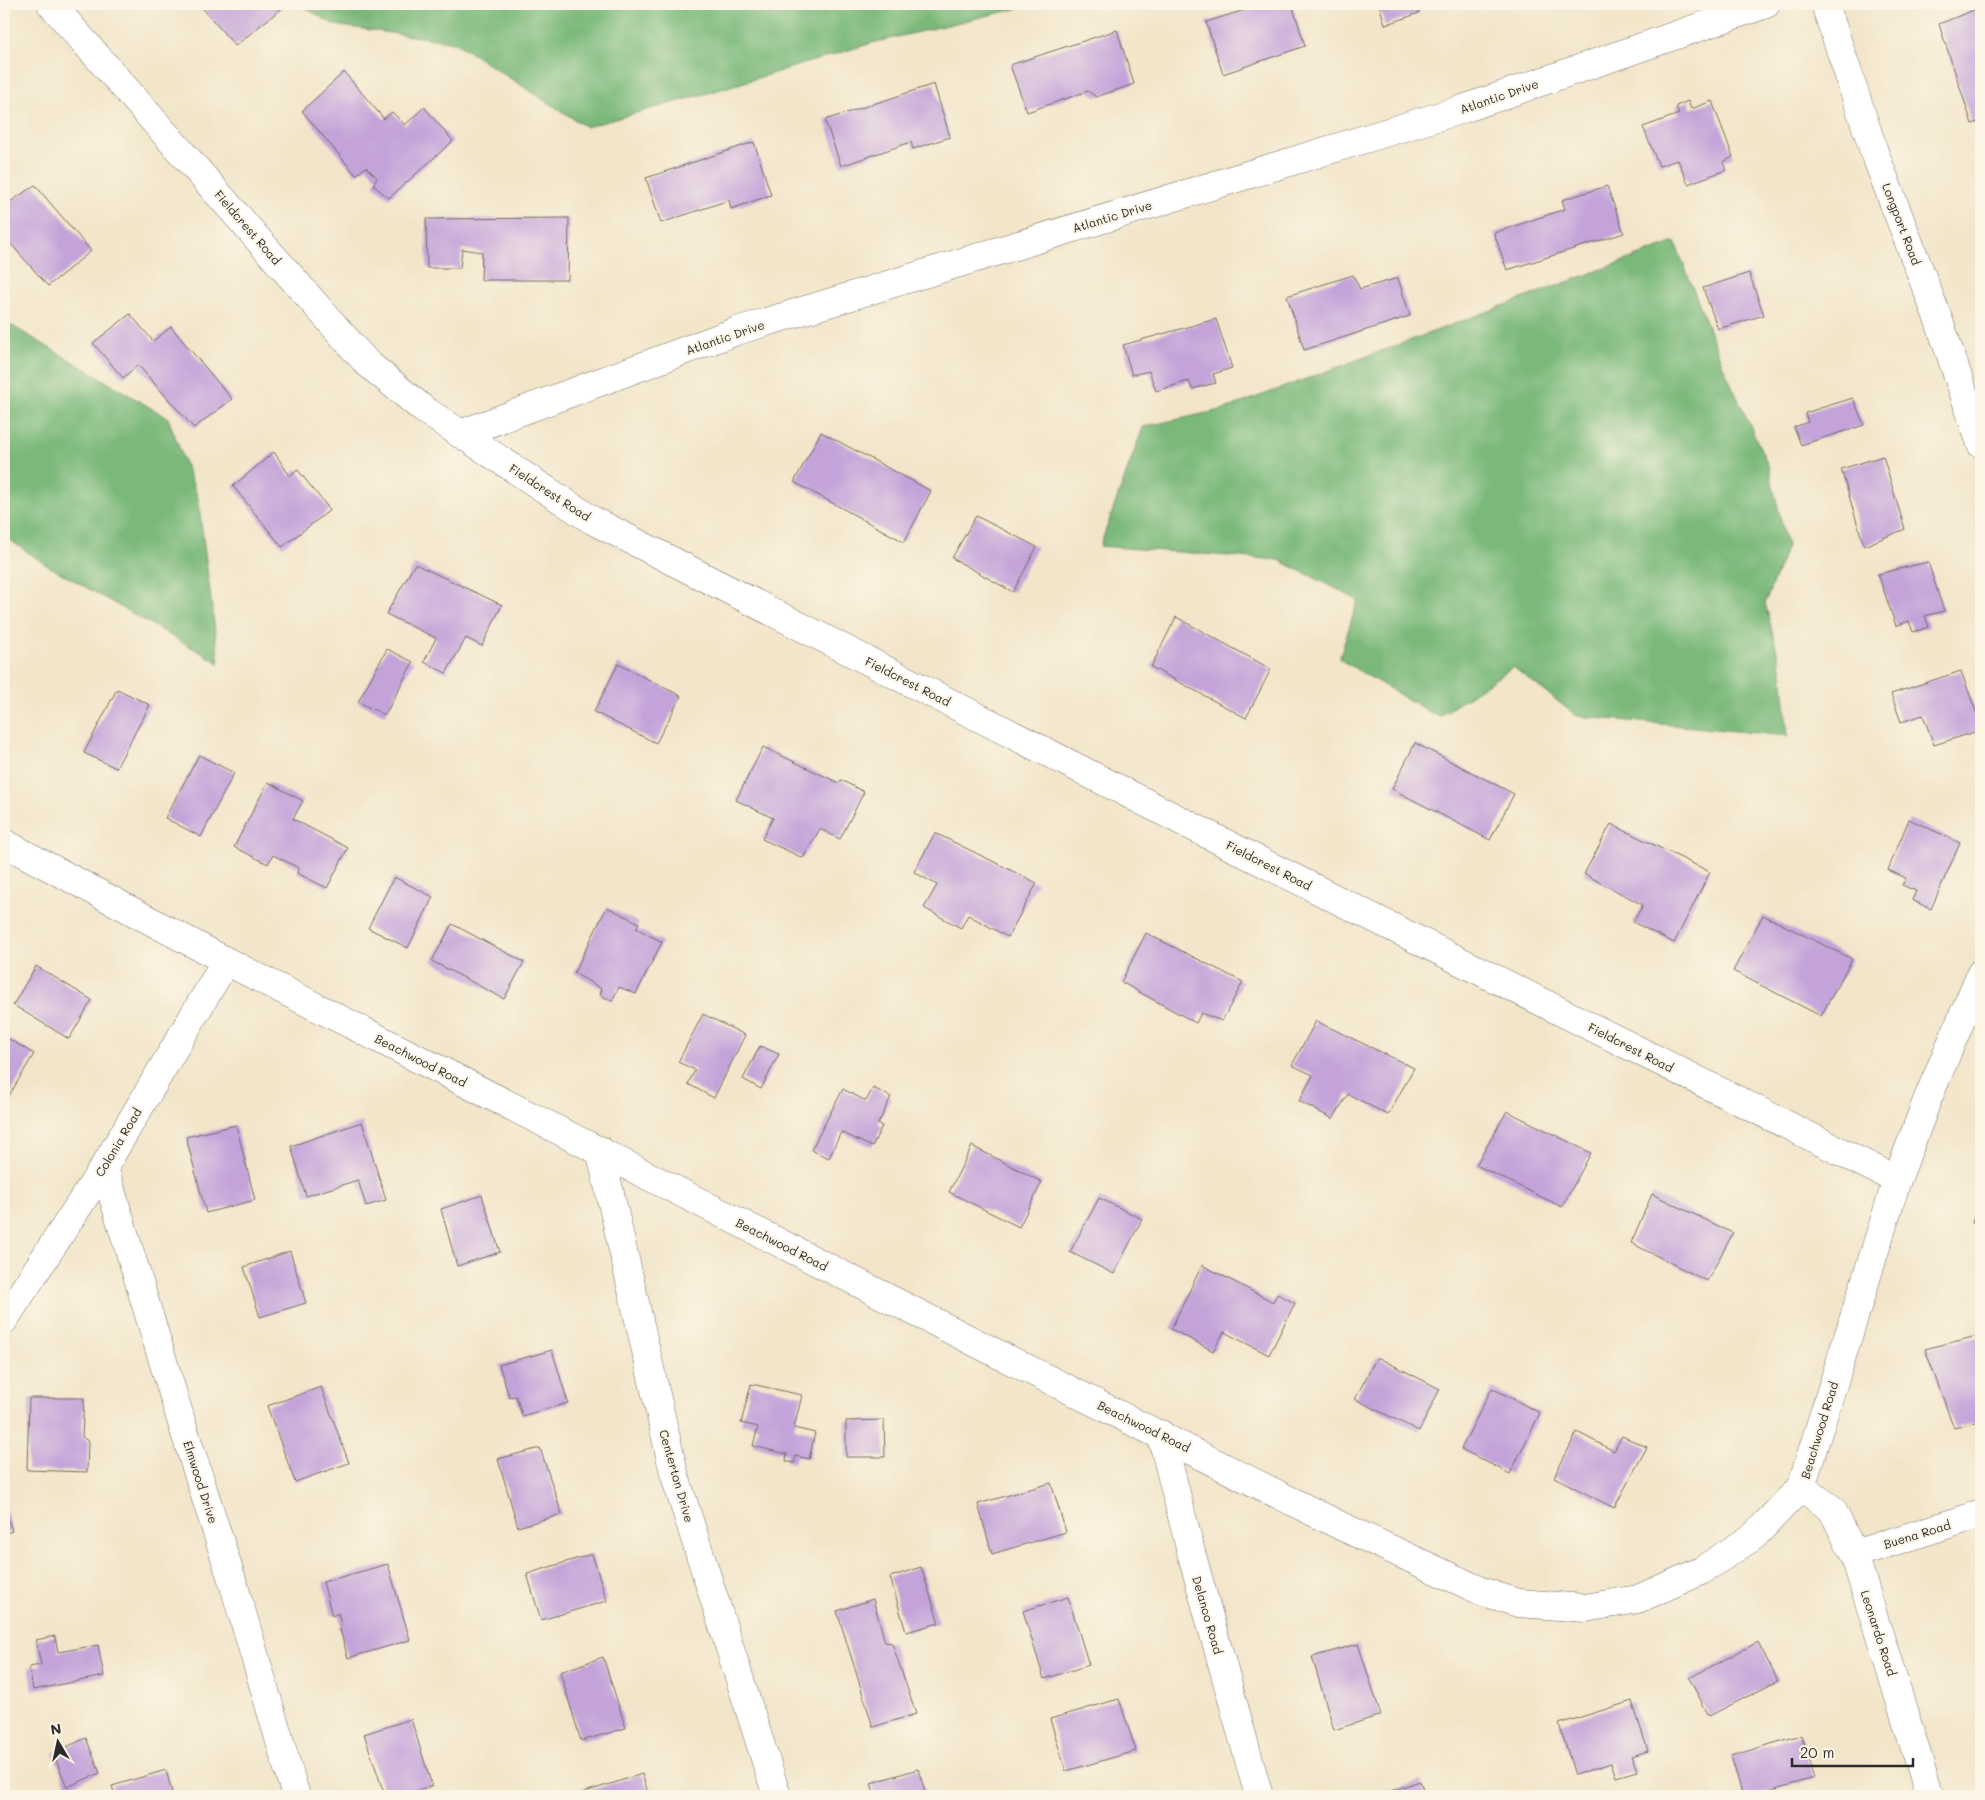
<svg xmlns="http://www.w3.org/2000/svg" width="1985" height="1800" font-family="Mali,sans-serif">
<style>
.forest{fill:#7ab97a;stroke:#527252}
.building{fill:#c3a3d9}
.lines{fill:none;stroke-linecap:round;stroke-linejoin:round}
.minor-casing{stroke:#716c62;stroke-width:29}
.minor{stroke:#fff;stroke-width:28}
.labels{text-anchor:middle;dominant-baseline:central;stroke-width:4;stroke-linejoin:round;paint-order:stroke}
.street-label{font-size:12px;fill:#2b2b2b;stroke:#fcf5e5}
</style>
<rect width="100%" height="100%" fill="#fcf5e5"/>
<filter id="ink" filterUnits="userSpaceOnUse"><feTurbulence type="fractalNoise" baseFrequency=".02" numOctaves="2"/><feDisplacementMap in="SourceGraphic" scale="10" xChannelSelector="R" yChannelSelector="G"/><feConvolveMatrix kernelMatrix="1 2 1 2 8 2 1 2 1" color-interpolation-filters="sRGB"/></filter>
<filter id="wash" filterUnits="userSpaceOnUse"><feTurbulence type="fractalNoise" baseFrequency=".0096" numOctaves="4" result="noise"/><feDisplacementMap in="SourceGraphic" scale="20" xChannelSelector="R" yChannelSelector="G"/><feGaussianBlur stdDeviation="1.12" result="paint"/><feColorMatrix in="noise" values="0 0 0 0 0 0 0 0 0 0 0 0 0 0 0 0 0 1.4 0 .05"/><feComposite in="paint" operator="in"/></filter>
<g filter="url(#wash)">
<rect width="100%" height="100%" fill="#f2e5c9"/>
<path class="forest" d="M298,4H1036L872,43L705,94L586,127L454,42L335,25Z
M1675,242L1723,366L1768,465L1787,546L1765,603L1782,672L1788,736L1577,716L1513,667L1438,717L1339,659L1358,600L1279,560L1100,546L1143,427L1225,409Z
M4,321L168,418L198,498L219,663L45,564L4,536Z"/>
<g id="blocks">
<path class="building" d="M199,4H287L235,46Z
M1264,4H1292L1305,46L1223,74L1206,22Z
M1379,4H1418L1419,13L1385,25Z
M1981,7V121L1972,124L1939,24Z
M1117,30L1134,84L1096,97L1088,91L1027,112L1010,65Z
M344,72L384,119L392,112L405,125L424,107L453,141L389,198L373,185L377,178L366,167L356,175L302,111Z
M934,84L950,137L913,149L911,142L841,166L825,120Z
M1688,101L1691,109L1712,101L1733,157L1723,162L1726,170L1688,184L1678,160L1659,166L1643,127L1679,114L1676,106Z
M754,142L771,195L731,209L729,200L661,223L646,178Z
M35,185L91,251L48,286L10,243L4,247V200L7,204Z
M1607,186L1624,233L1507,270L1494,233L1565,209L1562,200Z
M569,218L568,280H481L482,252L462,249L460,268H427L426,219Z
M1749,273L1764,315L1718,329L1703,288Z
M1353,275L1360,289L1398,278L1410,316L1304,350L1287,296Z
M130,314L153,341L171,327L232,399L194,428L138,365L123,378L93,343Z
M1216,319L1232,368L1213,374L1216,383L1192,389L1189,381L1156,391L1149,371L1132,375L1123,345Z
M1853,398L1864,425L1801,445L1794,427L1808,422L1805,413Z
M821,432L931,491L904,542L794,482Z
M274,452L290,476L297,469L330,510L282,547L233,486Z
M1883,456L1905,529L1864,546L1841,469Z
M976,516L1037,547L1013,592L952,558Z
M1928,562L1944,611L1925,616L1929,627L1913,632L1909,621L1896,626L1878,574Z
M415,564L502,605L482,646L466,638L446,673L424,662L436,638L386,614Z
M1176,617L1271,669L1246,718L1151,667Z
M387,649L413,662L385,715L358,702Z
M618,664L681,696L656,743L594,712Z
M1961,671L1981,725V730L1934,745L1923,715L1901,722L1891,694Z
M117,689L150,705L116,768L84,753Z
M1415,743L1514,794L1490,840L1392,789Z
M763,747L839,783L841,780L864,792L840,839L820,829L803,858L762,839L773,818L736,800Z
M199,755L234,773L201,837L165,818Z
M268,782L303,801L293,819L348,848L327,888L297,873L299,868L273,855L268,864L234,847Z
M1909,819L1960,843L1931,909L1912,900L1916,891L1902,885L1906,878L1888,870Z
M1611,824L1710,872L1674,943L1633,922L1643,905L1584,874Z
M935,833L1037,883L1008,937L968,915L961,928L924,908L937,885L914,872Z
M394,877L433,897L408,948L368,928Z
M607,907L639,923L636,928L662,942L636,994L619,987L612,1001L600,995L602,989L574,973Z
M1763,915L1852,959L1821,1016L1733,971Z
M452,924L524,962L504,999L432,961Z
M1146,933L1243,982L1222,1021L1201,1013L1196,1023L1121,982Z
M36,966L92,1000L69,1039L13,1005Z
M703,1014L745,1035L714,1098L688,1084L695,1070L678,1062Z
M1316,1021L1414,1068L1388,1115L1348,1094L1333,1119L1299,1101L1313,1075L1292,1065Z
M4,1036L34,1054L4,1104Z
M760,1046L779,1054L761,1089L743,1079Z
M873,1088L891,1097L878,1124L882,1126L872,1147L841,1132L829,1158L811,1150L843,1089L866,1101Z
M1507,1111L1591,1153L1562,1207L1476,1165Z
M362,1122L386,1200L366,1206L358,1180L306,1196L291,1146Z
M236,1125L255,1200L206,1213L186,1137Z
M972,1146L1042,1182L1019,1227L949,1192Z
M1652,1194L1733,1233L1707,1281L1631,1243Z
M482,1195L500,1252L457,1266L441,1209Z
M1099,1198L1142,1219L1114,1274L1070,1252Z
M1981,1198V1226L1972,1222Z
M290,1251L306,1303L260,1317L244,1267Z
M1202,1265L1273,1302L1277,1294L1295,1303L1269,1355L1224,1332L1213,1351L1171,1329Z
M1977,1336L1981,1348V1421L1954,1428L1925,1349Z
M552,1350L568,1403L522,1416L516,1396L509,1397L499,1365Z
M1377,1357L1440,1389L1419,1431L1355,1399Z
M751,1384L802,1395L794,1428L815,1433L809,1459L796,1456L794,1463L786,1461L787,1454L753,1446L758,1427L741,1423Z
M321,1387L349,1463L295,1482L267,1406Z
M1492,1388L1540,1413L1510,1474L1461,1449Z
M29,1398H84L82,1437L88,1441L87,1472L27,1470Z
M884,1420L885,1457H846V1421Z
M1577,1432L1614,1451L1622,1436L1647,1447L1614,1508L1554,1477Z
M540,1448L562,1514L518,1527L498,1459Z
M1051,1483L1066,1532L992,1554L978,1504Z
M4,1504L12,1531L4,1534Z
M592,1554L607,1601L541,1620L527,1574Z
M388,1564L410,1640L348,1658L339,1626L341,1625L338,1613L332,1616L323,1582Z
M921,1567L939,1623L906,1632L890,1577Z
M1068,1597L1089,1665L1044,1679L1023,1611Z
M873,1599L885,1642L892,1643L916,1714L873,1727L837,1611Z
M55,1636L58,1652L98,1645L104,1676L33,1690L29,1667L41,1665L36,1640Z
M1758,1642L1778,1681L1709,1716L1689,1678Z
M1358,1644L1381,1715L1334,1730L1312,1657Z
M603,1657L626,1728L581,1741L560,1672Z
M1119,1699L1136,1751L1066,1771L1050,1719Z
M1632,1701L1648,1751L1632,1756L1637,1771L1616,1777L1611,1763L1575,1775L1559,1724Z
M411,1719L432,1786L401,1796H385L364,1734Z
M1801,1735L1814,1778L1750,1796H1743L1731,1756Z
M86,1738L100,1773L67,1787L53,1753Z
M918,1769L925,1791L918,1794L919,1796H875L871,1783Z
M166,1770L173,1796H115L112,1786Z
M642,1774L649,1796H572Z
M1420,1781L1425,1796H1376Z"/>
</g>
</g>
<g filter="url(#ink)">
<use href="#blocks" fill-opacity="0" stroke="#716c62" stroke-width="1"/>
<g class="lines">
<g class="minor-casing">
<path id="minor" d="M51,4L366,362L423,409L592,520L1260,861L1897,1180
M1825,4L1875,154L1939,321L1981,444
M460,434L737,331L1463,109L1766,4
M4,843L226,961L996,1353L1341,1526L1481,1591L1518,1603L1585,1608L1638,1599L1701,1571L1754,1536L1801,1487L1897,1180L1928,1098L1981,973
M600,1150L674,1473L777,1796
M104,1167L184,1430L235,1589L296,1796
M4,1320L104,1167L226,961
M1161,1434L1191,1552L1259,1796
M1801,1487L1832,1509L1854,1554L1930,1796
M1854,1554L1981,1514"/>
</g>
<use href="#minor" class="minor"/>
</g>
</g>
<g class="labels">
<g class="street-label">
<text transform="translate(1499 96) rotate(-19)">Atlantic Drive</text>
<text transform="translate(1112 216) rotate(-17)">Atlantic Drive</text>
<text transform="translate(1902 224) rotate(69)">Longport Road</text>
<text transform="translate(248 227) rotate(49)">Fieldcrest Road</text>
<text transform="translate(725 337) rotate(-19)">Atlantic Drive</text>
<text transform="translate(550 492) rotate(33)">Fieldcrest Road</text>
<text transform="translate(908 681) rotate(27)">Fieldcrest Road</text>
<text transform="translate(1269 865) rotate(27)">Fieldcrest Road</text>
<text transform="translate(1631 1047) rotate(27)">Fieldcrest Road</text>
<text transform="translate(421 1060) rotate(27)">Beachwood Road</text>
<text transform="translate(118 1142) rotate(-59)">Colonia Road</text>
<text transform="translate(782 1244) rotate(27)">Beachwood Road</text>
<text transform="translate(1144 1426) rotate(26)">Beachwood Road</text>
<text transform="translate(1819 1430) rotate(-73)">Beachwood Road</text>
<text transform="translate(677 1476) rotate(74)">Centerton Drive</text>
<text transform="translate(201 1482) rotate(72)">Elmwood Drive</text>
<text transform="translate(1917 1534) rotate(-17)">Buena Road</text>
<text transform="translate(1208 1615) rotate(74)">Delanco Road</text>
<text transform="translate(1879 1633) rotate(72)">Leonardo Road</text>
</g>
</g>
<rect width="1985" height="1800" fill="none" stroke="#fcf5e5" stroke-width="20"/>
<g transform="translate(58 1742) rotate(351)" stroke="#fcf5e5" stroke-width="4" paint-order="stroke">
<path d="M0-4L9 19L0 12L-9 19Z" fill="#2b2b2b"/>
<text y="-8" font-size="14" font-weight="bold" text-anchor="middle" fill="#2b2b2b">N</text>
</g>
<path d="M1792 1758v8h121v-8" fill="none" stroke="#2b2b2b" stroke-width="2.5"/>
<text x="1800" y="1758" font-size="15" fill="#2b2b2b" stroke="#fcf5e5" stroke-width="4" paint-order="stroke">20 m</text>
</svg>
